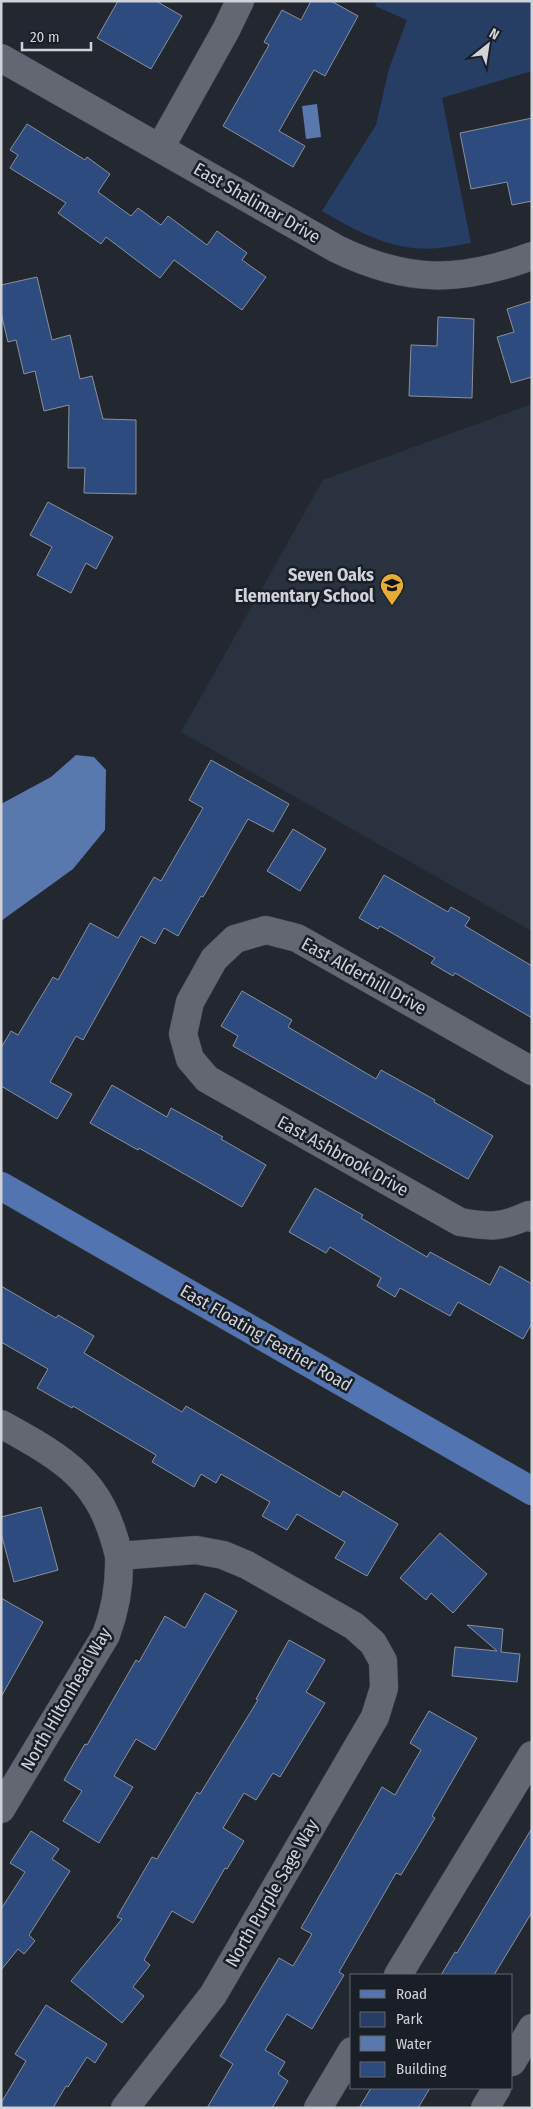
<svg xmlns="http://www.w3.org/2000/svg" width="533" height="2109" font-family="'Fira Sans Condensed',sans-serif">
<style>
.built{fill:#2a323f}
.green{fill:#263d64}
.water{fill:#5878ae}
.building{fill:#2d4b7e;stroke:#8a909a}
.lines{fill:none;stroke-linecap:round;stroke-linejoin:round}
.minor-casing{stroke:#3f434a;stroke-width:29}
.major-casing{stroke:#3f434a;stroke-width:29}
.minor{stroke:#626771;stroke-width:28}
.major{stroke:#5275b2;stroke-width:28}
.labels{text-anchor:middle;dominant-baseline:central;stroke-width:5;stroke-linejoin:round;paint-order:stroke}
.street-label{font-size:18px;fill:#cfd2d7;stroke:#1a1e26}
.poi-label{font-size:18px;font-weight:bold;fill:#cfd2d7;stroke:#1a1e26;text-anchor:end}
</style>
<rect width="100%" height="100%" fill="#232830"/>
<path class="built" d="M532,404V931L181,732L323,480Z"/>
<path class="green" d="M377,1H532V71L442,98L471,243C450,247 427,251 406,247C375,242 348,226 322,211L376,125L389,69L407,20L375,6Z"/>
<path class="water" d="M317,104L321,137L306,139L302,106Z
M76,755L94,757L106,770L105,830L73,869L1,921V804L51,777Z"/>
<path class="building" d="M118,1H156L182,16L151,69L97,38Z
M311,1H331L358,16L325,76L314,70L279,131L305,146L293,167L223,126L269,45L264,42L282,10L301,20Z
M532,118V201L512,205L507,182L471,189L460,133Z
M27,124L85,160L87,157L110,174L98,192L131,216L138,208L161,225L168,216L207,245L217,231L247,253L242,260L266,277L242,310L174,260L160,278L106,237L101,244L58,213L66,203L10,168L18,155L10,150Z
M37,277L52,340L70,335L80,379L92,376L103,419L136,420V494L84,493L85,468H68L69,405L44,411L35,371L24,374L16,340L8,342L1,313V285Z
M532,301V377L511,383L497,337L514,332L507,309Z
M438,317L474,319L472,398L409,396L411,345L437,346Z
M48,502L113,537L96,569L86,563L71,593L37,575L52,547L30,535Z
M211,760L289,804L273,832L248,819L203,897L201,896L178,936L164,928L155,944L141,936L83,1040L76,1036L50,1082L72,1094L57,1119L1,1086V1048L11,1031L18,1035L53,977L58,980L90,923L118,938L154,877L161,881L203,808L189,800Z
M293,829L326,849L300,891L267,871Z
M384,875L448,912L451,907L470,918L465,926L532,966V1018L455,973L453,976L431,963L435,958L380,926L378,929L359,918Z
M242,991L292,1020L288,1027L376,1079L381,1070L435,1100L434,1102L493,1136L468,1179L233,1046L238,1036L221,1026Z
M112,1085L167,1117L171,1108L223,1137L221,1139L266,1165L242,1207L139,1148L138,1150L90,1123Z
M315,1188L363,1215L361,1218L427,1257L430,1252L490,1285L500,1266L532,1284V1323L523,1339L458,1302L450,1316L400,1288L395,1297L377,1286L381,1278L330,1247L326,1253L289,1232Z
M1,1286L56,1318L58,1315L94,1336L84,1353L182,1412L186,1406L340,1497L343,1491L398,1524L367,1576L335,1558L345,1542L297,1514L287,1530L262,1516L270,1502L221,1474L216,1483L201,1474L194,1487L152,1462L156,1455L73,1406L72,1408L37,1388L48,1369L1,1342Z
M41,1507L58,1570L14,1582L1,1533V1517Z
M440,1533L487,1574L453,1613L431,1593L426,1600L400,1578Z
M205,1593L237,1611L155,1750L136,1739L114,1776L133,1787L99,1843L63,1821L82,1791L64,1780L85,1744L87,1745L136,1660L139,1662L165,1616L185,1628Z
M1,1598L43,1622L1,1697Z
M467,1625L503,1629L501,1652L520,1654L517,1682L452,1676L455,1647L497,1651Z
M289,1640L325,1660L306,1692L325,1703L280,1777L273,1773L256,1800L244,1793L223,1828L244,1841L227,1869L225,1868L193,1923L172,1911L144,1960L150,1965L133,1987L144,1996L122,2023L71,1981L122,1919L117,1917L152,1857L157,1859L197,1792L200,1794L258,1700L256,1699Z
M429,1711L477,1738L432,1816L435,1818L401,1875L396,1873L339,1972L344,1975L312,2029L287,2014L265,2050L285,2062L278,2074L288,2081L272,2108H207L233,2064L220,2056L279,1958L293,1966L312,1934L301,1928L382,1787L395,1795L421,1750L410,1743Z
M532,1828V1912L494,1975H441L455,1952L457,1953Z
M31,1831L59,1849L52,1859L70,1871L29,1935L35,1941L24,1954L18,1949L1,1970V1909L25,1872L10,1863Z
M46,2005L107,2044L95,2063L87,2057L68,2087L66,2086L53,2108H1V2103L26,2061L15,2054Z
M371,2088H430L418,2108H359Z"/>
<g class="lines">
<g class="minor-casing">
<path id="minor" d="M1,58L337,249C407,283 459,283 532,256
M160,148L226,30L240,1
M532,1071L297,938L266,930L235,939L214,959L190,1002L183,1034L190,1059L207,1079L460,1222C490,1227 501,1228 529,1215L532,1218
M1,1424C66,1460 101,1479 119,1556L196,1550L223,1555L247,1565L354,1626L373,1643L383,1661L384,1688L375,1717L213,1995L125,2108
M1,1809L106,1635C116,1608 120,1584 119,1556
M398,1975L532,1755
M512,2062L532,2028
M318,2108L352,2051
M485,2108L497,2088"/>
</g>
<g class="major-casing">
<path id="major" d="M1,1186L532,1491"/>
</g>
<use href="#minor" class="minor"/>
<use href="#major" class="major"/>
</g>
<defs>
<g id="school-pin" transform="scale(1.25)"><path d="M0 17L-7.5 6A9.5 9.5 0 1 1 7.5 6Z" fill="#e6ac36" stroke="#1a1e26"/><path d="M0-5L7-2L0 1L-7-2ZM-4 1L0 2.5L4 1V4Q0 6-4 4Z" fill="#111"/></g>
</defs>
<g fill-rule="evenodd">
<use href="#school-pin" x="392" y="585"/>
</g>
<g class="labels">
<g class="street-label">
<text transform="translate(257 203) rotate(30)">East Shalimar Drive</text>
<text transform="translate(364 976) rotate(29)">East Alderhill Drive</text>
<text transform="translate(343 1156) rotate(29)">East Ashbrook Drive</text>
<text transform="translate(266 1338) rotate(30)">East Floating Feather Road</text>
<text transform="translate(66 1699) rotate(-60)">North Hiltonhead Way</text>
<text transform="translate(272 1893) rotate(-60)">North Purple Sage Way</text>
</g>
<g class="poi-label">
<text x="374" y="575">Seven Oaks<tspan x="374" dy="21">Elementary School</tspan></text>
</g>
</g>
<rect width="533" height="2109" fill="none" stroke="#cfd2d7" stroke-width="5"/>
<rect x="350" y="1974" width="162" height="115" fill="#1a1e26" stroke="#62666d"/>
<rect x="360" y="1990" width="25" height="8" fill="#5275b2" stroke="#62666d"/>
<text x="396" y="1999" font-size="15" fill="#cfd2d7">Road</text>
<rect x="360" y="2012" width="25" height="15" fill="#263d64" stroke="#62666d"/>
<text x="396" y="2024" font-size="15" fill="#cfd2d7">Park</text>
<rect x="360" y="2036" width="25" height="15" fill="#5878ae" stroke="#62666d"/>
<text x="396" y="2049" font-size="15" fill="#cfd2d7">Water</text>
<rect x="360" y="2062" width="25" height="15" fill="#2d4b7e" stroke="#62666d"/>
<text x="396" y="2074" font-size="15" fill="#cfd2d7">Building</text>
<g transform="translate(488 45) rotate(30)" stroke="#1a1e26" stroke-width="4" paint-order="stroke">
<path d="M0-4L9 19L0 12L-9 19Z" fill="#cfd2d7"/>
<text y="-8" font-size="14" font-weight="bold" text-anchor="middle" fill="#cfd2d7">N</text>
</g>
<path d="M22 42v8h69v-8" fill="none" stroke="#cfd2d7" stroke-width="2.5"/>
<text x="30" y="42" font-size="15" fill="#cfd2d7" stroke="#1a1e26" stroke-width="4" paint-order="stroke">20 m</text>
</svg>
